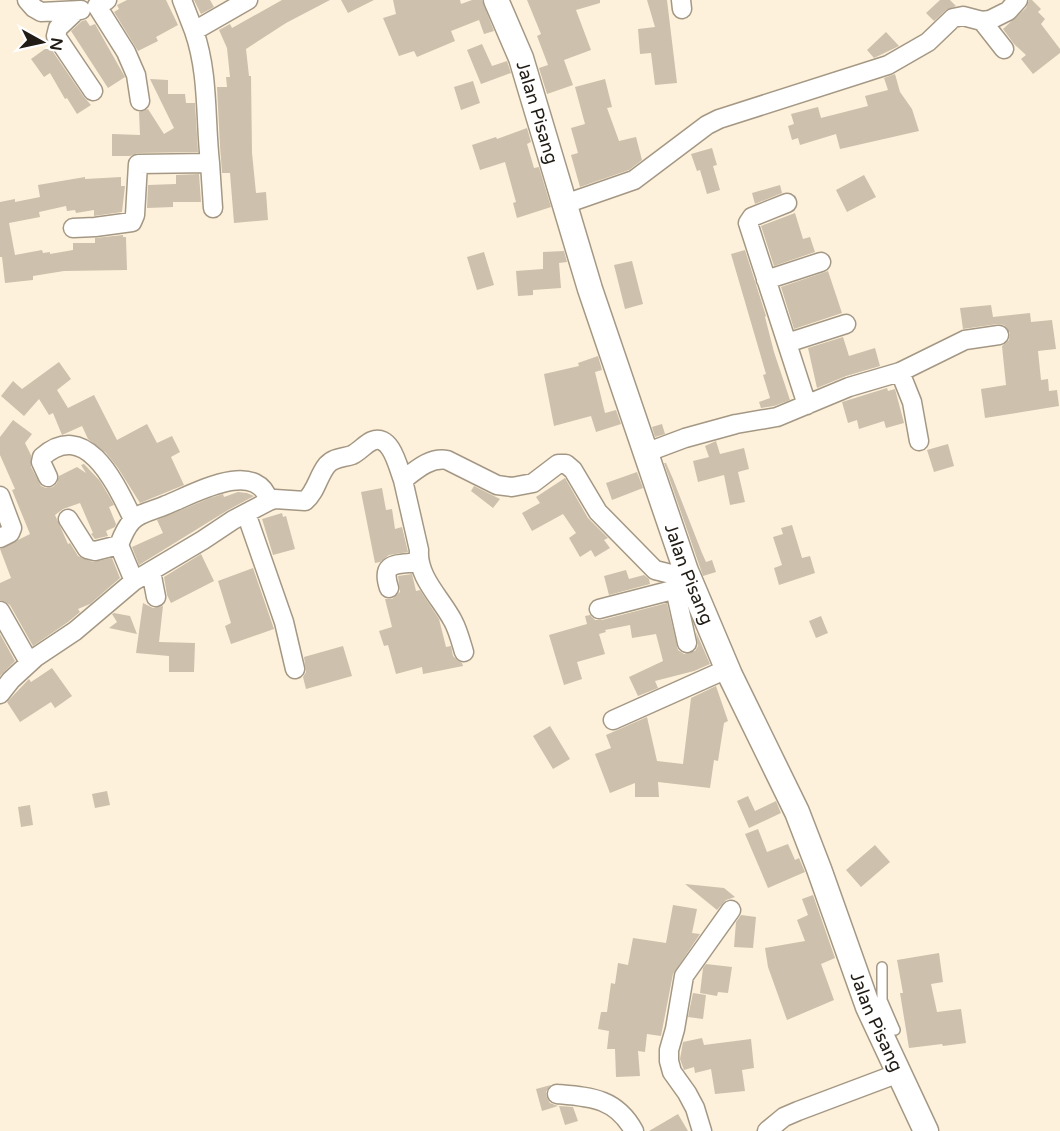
<svg xmlns="http://www.w3.org/2000/svg" width="1060" height="1131" font-family="'Varela Round',sans-serif">
<style>
.building{fill:#cdc0ac}
.lines{fill:none;stroke-linecap:round;stroke-linejoin:round}
.lane-casing{stroke:#a49884;stroke-width:12}
.street-casing{stroke:#a49884;stroke-width:21}
.secondary-casing{stroke:#a49884;stroke-width:27}
.lane{stroke:#fff;stroke-width:9}
.street{stroke:#fff;stroke-width:18}
.secondary{stroke:#fff;stroke-width:24}
.labels{text-anchor:middle;dominant-baseline:central;stroke-width:4.5;stroke-linejoin:round;paint-order:stroke}
.street-label{font-size:18px;fill:#211c15;stroke:#fff}
</style>
<rect width="100%" height="100%" fill="#fef1db"/>
<path class="building" d="M127,0H166L178,25L156,37L158,41L138,51L114,12L119,9L117,5Z
M194,0H210L214,7L201,14Z
M282,0H330L286,23L246,49L249,76H251L252,153L256,193L266,192L268,220L234,223L230,173H222L220,146L217,87H227L226,77H230L227,48L219,30L230,24L232,28Z
M341,0H374L348,13Z
M393,0H460L461,4L472,0H482L494,31L484,34L479,20L451,31L455,41L417,57L414,51L399,56L383,18L396,14Z
M527,0H600V3L576,10L591,50L564,60L573,85L547,94L539,68L548,65L537,36L541,34Z
M647,0H667L677,83L655,85L651,53L640,54L638,29L655,27Z
M940,0H950L956,6L946,10L934,21L926,13Z
M1029,0H1032L1041,9L1038,12L1045,19L1041,24L1060,49V53L1033,74L1021,59L1026,55L1014,44L1003,29L1026,8Z
M86,20L90,26L95,24L125,77L108,88L71,31L82,21Z
M886,32L899,46L874,58L867,50Z
M482,44L492,66L507,61L511,73L481,84L467,50Z
M49,46L84,97L91,105L77,114L67,98L65,99L50,73L44,77L31,59Z
M895,74L900,92L912,109L919,131L840,149L836,134L800,145L798,138L792,140L788,126L794,124L791,114L818,107L821,118L868,106L865,96L888,90L884,78Z
M150,79L168,80V94H185L186,103H195L198,152L138,153L130,156H112V134L140,135L139,112L148,109L164,134L174,128Z
M605,79L612,107L607,108L619,141L636,137L642,160L629,170L580,187L571,155L578,153L571,128L585,124L575,87Z
M473,81L480,103L461,110L454,87Z
M527,128L531,142L527,144L534,168L539,167L551,207L517,218L513,203L516,202L505,162L480,170L472,145L496,137L497,139Z
M712,148L717,165L713,166L720,190L707,194L700,170L697,171L691,154Z
M199,174L201,202H173V207L147,208L148,185L176,184V175Z
M864,175L876,197L847,212L836,190Z
M85,177V179L121,177V186H125L122,212L94,216V210L76,213L75,210L67,211L66,206L39,212L40,217L9,223L15,255L42,250L43,253L50,252V254L73,250V243H95V238L123,235V237H126L127,270L64,271L33,276V280L5,283L2,257H0V202L15,199V202L40,197L38,185Z
M780,185L782,193L755,204L752,193Z
M795,213L803,239L810,237L815,252L774,266L761,226Z
M745,250L766,316L765,317L774,352L790,400L774,406L761,408L759,402L770,398L763,375L766,374L757,343L731,254Z
M564,251L567,262L559,263L561,288L533,290V295L518,296L516,271L543,269V252Z
M484,252L494,285L477,290L467,257Z
M632,261L643,304L625,309L614,265Z
M828,271L842,313L794,329L781,287Z
M991,305L993,317L1030,313L1031,322L1052,320L1056,349L1038,351L1041,380L1048,379L1049,391L1057,390L1059,406L985,418L981,389L1006,385L1002,346L1009,340L1010,333L1004,325L998,324L963,329L960,308Z
M843,337L849,356L875,348L880,366L846,376L817,388L808,348Z
M598,356L602,370L595,372L605,413L616,410L621,424L596,432L591,416L554,426L544,374L579,366L578,363Z
M59,362L71,379L57,390L68,408L94,395L117,440L147,424L157,443L172,436L180,452L171,457L184,485L140,503L118,468L106,453L88,439L82,426L62,435L53,413L49,415L39,399L24,416L1,396L13,381L22,389Z
M887,388L888,391L895,389L904,423L886,428L884,421L859,429L857,420L848,423L842,402Z
M13,420L32,434L25,443L31,455V467L41,486L46,488L53,487L57,483L59,476L77,467L86,473L81,465L84,464L100,481L109,496L114,505L109,507L116,524L115,527L106,531L108,536L95,539L91,534L93,533L80,503L63,509L55,515L68,544L70,543L78,556L93,562L112,558L120,578L90,604L78,609L80,612L68,622L33,646L10,605L0,600V583L11,578L0,549L30,534L12,490L15,489L0,455V437Z
M662,424L665,434L655,437L652,427Z
M716,441L720,454L744,448L749,469L738,472L745,502L730,505L724,475L698,482L693,461L709,457L705,446Z
M948,444L954,466L934,472L927,450Z
M664,463H666L673,479L702,553L706,562L712,560L716,572L703,576Z
M637,472L643,488L612,500L606,483Z
M565,478L588,518L608,538L604,540L610,548L595,557L591,550L580,557L569,538L576,533L563,514L532,531L522,513L540,503L536,497Z
M474,486L500,499L493,508L471,491Z
M382,488L386,510L392,509L395,529L402,527L408,552L389,555L380,562L375,563L361,492Z
M238,492L247,493L254,496L228,510L139,565L132,547L163,533L157,520L210,498L223,494L224,497Z
M282,513L283,517L286,516L295,549L273,555L262,519Z
M792,525L802,558L810,556L815,573L779,585L774,568L782,565L773,537L783,534L781,528Z
M201,554L214,581L171,603L167,595L164,577Z
M253,568L274,629L231,644L225,626L231,623L218,581Z
M626,570L629,579L644,575L649,579L650,584L609,595L604,576Z
M412,574L416,591L420,590L439,619L446,647L451,646L453,656L457,660L462,663L463,666L423,674L422,667L396,674L388,645L384,646L379,631L392,627L385,599H392L400,592L398,576Z
M143,603L153,608L163,606L159,642L195,643L194,672H169V656L136,653Z
M667,603L678,650L684,654L695,651L698,646L696,632L710,664L694,671L655,681L658,688L638,696L629,677L663,661L656,634L632,638L630,625L605,630L606,632L599,634L605,654L577,662L582,679L564,685L549,635L587,624L585,616L590,615L595,620H602Z
M114,613L130,616L137,634L109,628L117,622L112,614Z
M821,616L828,633L816,638L809,621Z
M0,634L15,661L0,676Z
M343,646L352,676L306,689L303,677L306,672L304,657Z
M52,668L72,696L55,708L51,702L20,722L7,702L29,679L31,682Z
M716,686L728,721L724,723L718,761L714,760L710,788L658,782L659,797H635V783L610,793L595,754L611,748L606,735L647,717L657,761L683,764L691,698Z
M550,726L570,759L553,769L533,736Z
M107,791L110,805L95,808L92,794Z
M748,796L755,811L776,801L781,813L749,828L737,801Z
M30,805L33,825L21,827L18,807Z
M758,829L767,852L788,844L795,860L799,858L805,872L768,888L745,834Z
M875,845L890,862L861,887L846,870Z
M685,884L724,888L735,897L726,900L717,910Z
M813,895L835,958L821,964L834,1000L787,1020L768,967L765,948L805,941L797,920L808,915L802,899Z
M673,905L697,909L692,933L700,934L673,974L661,1036L647,1034L645,1052L638,1051L640,1076L616,1077L615,1049H607L609,1031L598,1029L601,1012H607L611,983L615,984L618,963L628,965L633,938L666,943Z
M741,915L756,917L753,948L734,947L736,922Z
M939,953L943,982L931,984L937,1012L961,1009L966,1043L943,1046L942,1044L909,1048L900,993H903L897,960Z
M706,964L732,967L728,993L718,992L717,996L700,993L703,968Z
M693,993L706,995L703,1019L688,1017Z
M702,1038L704,1045L751,1039L754,1068L742,1070L745,1091L715,1094L711,1069L695,1073L694,1067L684,1070L680,1059L683,1042Z
M551,1085L546,1092L547,1098L550,1103L558,1106L542,1111L536,1089Z
M559,1106L573,1107L578,1121L565,1125Z
M678,1114L688,1131H649Z"/>
<g class="lines">
<g class="lane-casing">
<path id="lane" d="M882,1000L895,1030
M870,1006L882,1000V967"/>
</g>
<g class="street-casing">
<path id="street" d="M27,0L34,8L41,12L81,10
M107,0L97,6L126,52L136,75L140,101
M182,0L194,31L248,0
M681,0L682,9
M76,11L58,28L56,36L93,91
M982,21L1004,49
M210,163L213,208
M787,203L752,217L748,223L807,405
M565,204L634,180L707,125L719,119L888,65L928,42L953,18L963,16L982,21L990,20L1008,11L1018,0
M73,228L95,227L132,222L135,215L138,164L210,163C205,119 209,74 194,31
M766,280L821,262
M787,343L846,324
M900,372L912,402L919,441
M645,453L685,438L736,424L777,417L849,387L900,372L965,340L999,335
M48,477L41,462L42,457C87,417 117,487 133,519
M403,480L419,550C417,577 441,598 453,621C458,630 461,642 464,652
M0,496L12,528L10,533L0,538
M246,513L284,622L295,669
M68,519L87,549L95,551L119,545
M151,571L156,597
M134,581L119,545C122,537 126,527 132,521C140,512 156,510 166,505C192,495 256,457 269,501
M389,588C380,561 397,565 418,562
M675,589L687,643
M599,609L692,585
M0,611L29,662
M0,694L11,680L36,657L75,631L134,581L203,540L233,520L269,501L275,499L305,501C316,492 318,476 327,465C334,457 344,458 352,455C360,451 365,444 372,441C391,433 398,467 403,480C416,470 430,457 447,460L497,485L512,487L533,483L558,464H566L573,470L598,512L655,570L671,574L686,571
M613,720L727,669
M557,1094C591,1097 616,1098 634,1131
M702,1131L695,1108L687,1093L672,1072L669,1061V1050L675,1029L684,976L731,910
M767,1131L784,1117L798,1111L899,1073"/>
</g>
<g class="secondary-casing">
<g id="secondary">
<path id="s1" d="M496,0L521,58L590,289L686,571L730,675L797,812L819,869L868,1007L926,1131"/>
</g>
</g>
<use href="#lane" class="lane"/>
<use href="#street" class="street"/>
<use href="#secondary" class="secondary"/>
</g>
<g class="labels">
<g class="street-label">
<text stroke="none"><textPath href="#s1" startOffset="120">Jalan Pisang</textPath></text>
<text stroke="none"><textPath href="#s1" startOffset="606">Jalan Pisang</textPath></text>
<text stroke="none"><textPath href="#s1" startOffset="1092">Jalan Pisang</textPath></text>
</g>
</g>
<g transform="translate(42 42) rotate(98)" stroke="#ffffff" stroke-width="4.5" paint-order="stroke">
<path d="M0-4.5L10 22L0 15L-10 22Z" fill="#211c15"/>
<text y="-9" font-size="16" font-weight="bold" text-anchor="middle" fill="#211c15">N</text>
</g>
</svg>
